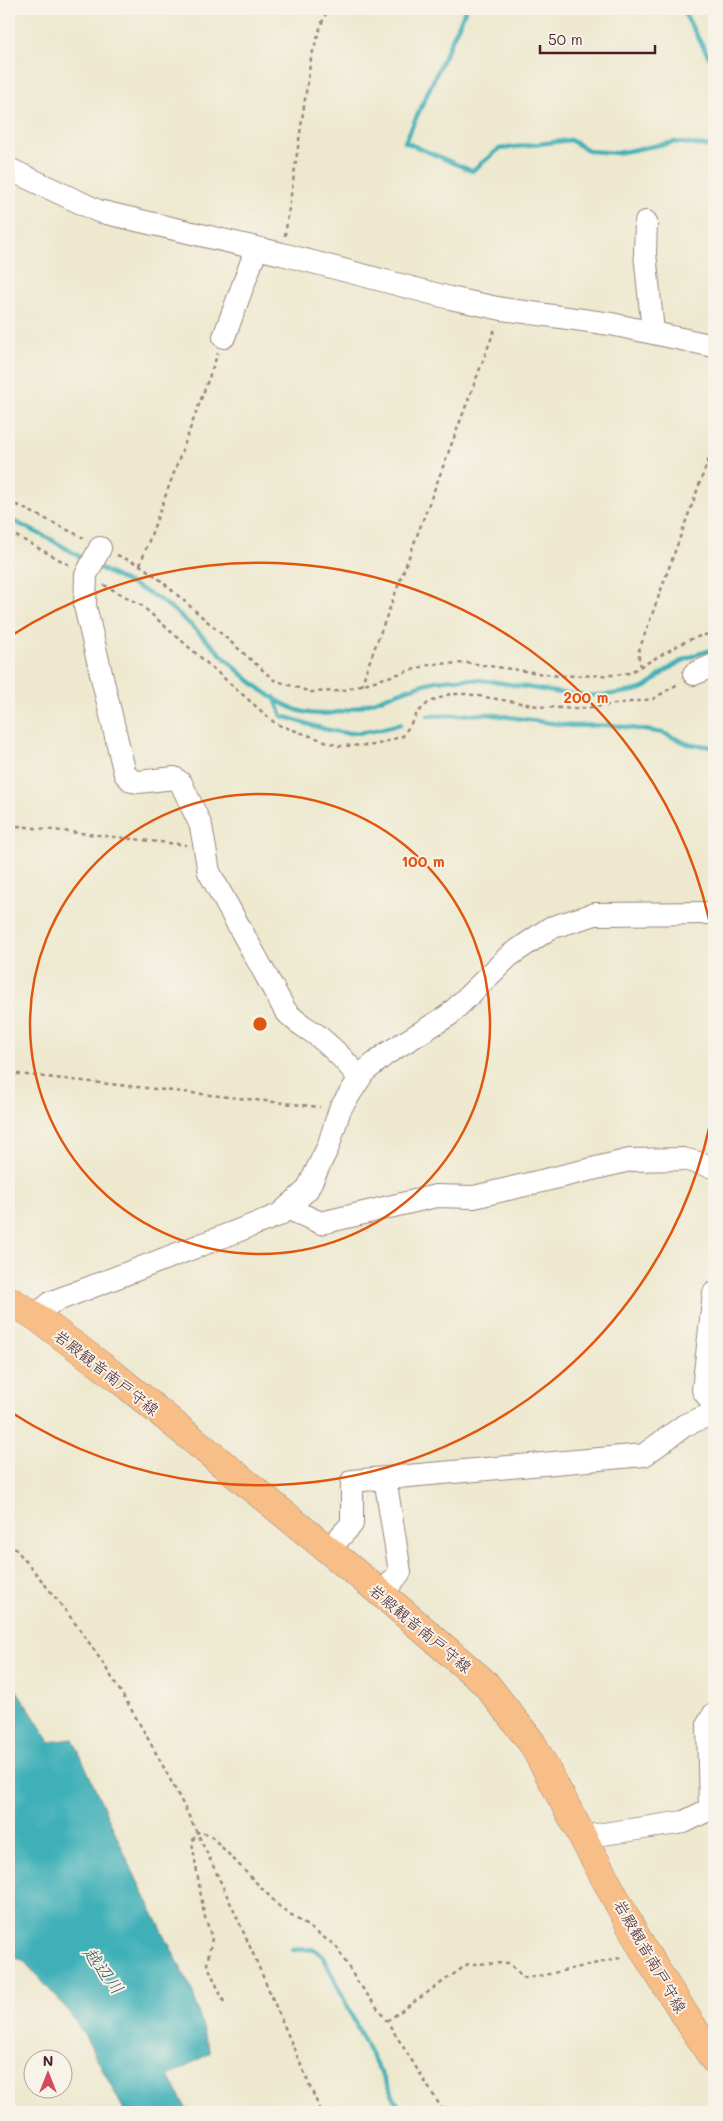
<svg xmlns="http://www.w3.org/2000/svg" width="723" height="2121" font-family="Mali,'Klee One',sans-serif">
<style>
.water{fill:#3fb0b8;stroke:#446872}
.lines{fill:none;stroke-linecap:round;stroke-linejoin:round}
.stream{stroke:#3fb0b8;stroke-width:4.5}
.minor-casing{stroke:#9c847c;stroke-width:24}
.major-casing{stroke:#9c847c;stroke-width:29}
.path{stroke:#9c847c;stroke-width:2.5;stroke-dasharray:4 4;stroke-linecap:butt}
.minor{stroke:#fff;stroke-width:22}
.major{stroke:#f7be87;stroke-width:28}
.ring{fill:none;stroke:#e0560e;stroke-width:2.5}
.labels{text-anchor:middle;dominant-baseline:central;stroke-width:4;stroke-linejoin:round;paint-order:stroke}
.street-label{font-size:16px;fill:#4a1f2b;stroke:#f7f3e8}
.water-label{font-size:18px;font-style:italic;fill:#465963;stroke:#f7f3e8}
.centre{fill:#e0560e;stroke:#f7f3e8;stroke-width:2.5}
.ring-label{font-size:15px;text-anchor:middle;font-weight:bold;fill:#e0560e;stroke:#f7f3e8;stroke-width:4;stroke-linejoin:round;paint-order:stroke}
</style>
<rect width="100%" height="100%" fill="#f7f3e8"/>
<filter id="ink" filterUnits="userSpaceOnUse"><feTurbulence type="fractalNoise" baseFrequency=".02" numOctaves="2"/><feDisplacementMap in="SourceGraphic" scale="10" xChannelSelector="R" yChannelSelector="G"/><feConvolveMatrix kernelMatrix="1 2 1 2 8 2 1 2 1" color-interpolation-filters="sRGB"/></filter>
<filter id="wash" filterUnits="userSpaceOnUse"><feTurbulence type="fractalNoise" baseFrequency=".0096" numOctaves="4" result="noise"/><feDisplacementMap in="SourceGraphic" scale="20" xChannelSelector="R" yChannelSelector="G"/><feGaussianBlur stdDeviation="1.12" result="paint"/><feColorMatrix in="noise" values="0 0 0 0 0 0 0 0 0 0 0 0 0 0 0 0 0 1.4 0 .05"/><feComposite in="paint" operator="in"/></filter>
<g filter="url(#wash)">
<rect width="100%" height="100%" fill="#ede8ce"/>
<path class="water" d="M9,1678L50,1742L73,1739L133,1872L193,1993L210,2053L169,2076L188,2112H125L86,2038L66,2008L23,1960L9,1957Z"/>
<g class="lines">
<path class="stream" d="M466,9L405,142L472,171L499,149L570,140L590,151L617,153L675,142L714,147
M682,9L714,66
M9,519L52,540L87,561
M98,567C119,580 148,590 167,605C210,637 242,685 292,708C336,729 393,688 437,681C497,671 557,704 620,693C628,692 639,691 646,687C651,684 656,679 660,675C676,663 695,653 714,650
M274,697L282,716C303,722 324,731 346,733C364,734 382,729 400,724
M428,716L488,714L572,726L612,725L663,733L688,744L714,747
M292,1950L314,1949L323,1956L368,2049L402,2112"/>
</g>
</g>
<g filter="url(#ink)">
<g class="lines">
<g class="minor-casing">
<path id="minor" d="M9,169L98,211L282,254L450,298L502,309L611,324L714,346
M646,222L645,253L653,332
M224,337L256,250
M100,548L86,575L85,606L125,774L132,781L138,782L174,778L181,783L201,826L209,872L285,1010C294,1022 306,1027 318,1036C334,1049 347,1062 359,1078
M694,674L714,665
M287,1208L321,1223L436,1196L474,1197L630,1160L683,1159L714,1167
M714,1293L703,1390L714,1406
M35,1316L52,1302L279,1215L307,1190L328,1147L340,1109L364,1072L386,1054L449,1015L509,956L550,928L595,914L714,913
M328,1550L352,1524V1481L644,1455L685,1425L714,1413
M382,1594L400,1572L385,1478
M583,1837L684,1822L710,1809L708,1724L714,1714"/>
</g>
<g class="major-casing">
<path id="major" d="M9,1300L35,1316L114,1375L382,1594L486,1684L532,1743L644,1951L714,2060"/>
</g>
<path class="path" d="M9,201L12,191
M285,236L311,58L321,25L328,9
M9,501L84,538
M9,532L71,566
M117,555L140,565L158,578L274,680L311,692L341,691L432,664L469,663L559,676L615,675L629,673L686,641L703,635L714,634
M140,565L218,353
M104,585L141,605L276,724L339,746L375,745L403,736L418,712L428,703L450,694H467L544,707L578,709L653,699L678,684
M641,667L638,653L714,444
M362,686L366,671L496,326
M9,825L186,845
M9,1073L320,1107
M9,1541C44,1583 80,1626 109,1673C196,1811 257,1963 321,2112
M224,2002L207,1964L212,1938L204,1914L192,1842L197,1832L209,1834L280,1907L336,1946L355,1978L387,2021L444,2112
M387,2021L468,1964L509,1963L524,1978L540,1976L624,1957"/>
<use href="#minor" class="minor"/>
<use href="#major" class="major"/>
</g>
</g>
<g class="ring">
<circle cx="260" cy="1024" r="230"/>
<path d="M714 1104A461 461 0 0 1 9 1411M9 637A461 461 0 0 1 714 944"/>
</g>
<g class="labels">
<g class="street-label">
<text transform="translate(107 1372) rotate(38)">岩殿観音南戸守線</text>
<text transform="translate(421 1628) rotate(40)">岩殿観音南戸守線</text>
<text transform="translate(651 1956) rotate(60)">岩殿観音南戸守線</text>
</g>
<g class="water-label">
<text transform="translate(104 1970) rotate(53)">越辺川</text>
</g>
</g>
<circle cx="260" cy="1024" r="8" class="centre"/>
<g class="ring-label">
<text x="586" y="703">200 m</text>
<text x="423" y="867">100 m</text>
</g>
<rect width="723" height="2121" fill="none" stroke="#f7f3e8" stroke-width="30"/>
<g transform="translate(48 2074)"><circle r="24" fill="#f7f3e8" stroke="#b29e9c"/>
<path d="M0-4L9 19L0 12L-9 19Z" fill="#d1495b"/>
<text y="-8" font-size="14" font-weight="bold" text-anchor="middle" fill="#4a1f2b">N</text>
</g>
<path d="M540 45v8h115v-8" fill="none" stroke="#4a1f2b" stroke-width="2.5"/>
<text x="548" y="45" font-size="15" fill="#4a1f2b" stroke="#f7f3e8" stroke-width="4" paint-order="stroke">50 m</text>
</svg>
